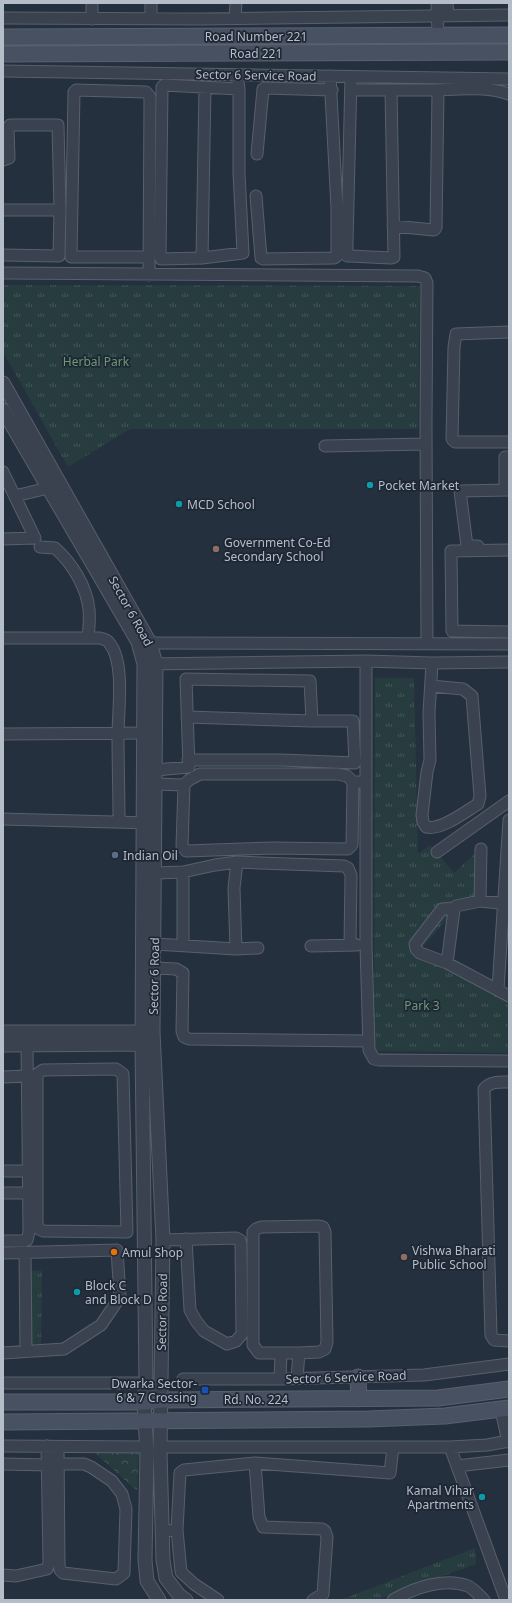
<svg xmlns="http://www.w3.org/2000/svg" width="512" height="1603" font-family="'Noto Sans',sans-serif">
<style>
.grass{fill:url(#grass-tufts)}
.forest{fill:url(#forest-crowns)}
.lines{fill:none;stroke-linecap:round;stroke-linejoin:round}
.minor-casing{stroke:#57606c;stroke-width:13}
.tertiary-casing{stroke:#57606c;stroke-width:15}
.secondary-casing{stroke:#57606c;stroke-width:17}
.minor{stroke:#39424e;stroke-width:11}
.tertiary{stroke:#39424e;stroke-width:13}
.secondary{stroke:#475161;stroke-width:15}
.culture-dot{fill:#0f9aa8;stroke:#1e2733;stroke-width:1.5}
.education-dot{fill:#8d6e63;stroke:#1e2733;stroke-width:1.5}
.service-dot{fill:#5c6f8a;stroke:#1e2733;stroke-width:1.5}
.food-dot{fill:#e8710a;stroke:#1e2733;stroke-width:1.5}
.transit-dot{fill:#1a4fb4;stroke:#1e2733;stroke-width:1.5}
.labels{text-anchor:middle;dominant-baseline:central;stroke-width:3.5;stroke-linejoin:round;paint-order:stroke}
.street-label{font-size:12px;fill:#b5bdc9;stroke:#1e2733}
.park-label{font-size:12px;fill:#6d9977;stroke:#1e2733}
.poi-label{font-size:12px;fill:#b5bdc9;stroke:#1e2733;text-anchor:start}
</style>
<defs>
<pattern id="grass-tufts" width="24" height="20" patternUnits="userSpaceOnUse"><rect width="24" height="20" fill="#273c3f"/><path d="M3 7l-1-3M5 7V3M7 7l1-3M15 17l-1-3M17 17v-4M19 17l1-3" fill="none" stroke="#445659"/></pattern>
<pattern id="forest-crowns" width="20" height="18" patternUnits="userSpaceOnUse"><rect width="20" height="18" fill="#273c3f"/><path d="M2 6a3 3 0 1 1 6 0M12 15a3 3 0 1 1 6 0" fill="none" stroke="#445659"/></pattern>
</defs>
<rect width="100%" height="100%" fill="#25303e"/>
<path class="grass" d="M3,285L420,286L418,429H130L68,467L3,352Z
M375,678H414L418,854L430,845L454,873L482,847L478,898L452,914L419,951L509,998V1053L374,1051Z
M20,1270L42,1271L41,1344H21Z
M475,1548L476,1564L377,1600H340Z"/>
<path class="forest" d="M95,1453H139L137,1491Z"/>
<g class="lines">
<g class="minor-casing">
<path id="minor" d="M151,3V18
M437,3L438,35
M447,3L448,16
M3,18L202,19L509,15
M235,18L236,3
M92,19V3
M3,71L509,79
M237,75L239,89V173L243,253L202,258L161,259L160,257L162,87L164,85L239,89
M351,77L347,243V256H350L391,258L394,257L391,90
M351,90H435L438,92L436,228L434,230L393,226
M435,90C459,89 486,86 509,94
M257,154L263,89L265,88L332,90
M3,160L9,158L8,128L10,125H58L60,210L59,256L3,255
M256,196L261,258L263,259L334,258L337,256V208L330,76
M3,210H60
M202,258L205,87
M3,273L418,276L425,278L427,283L426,421L427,644
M149,275L150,97L146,92L76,90L74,92L71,257H149
M509,332L456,334L454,347L452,439L455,442H509
M325,446L426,444
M3,472L35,538L3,539
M505,490V457H509
M15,496L48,488
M478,546H467L460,491L509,490
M40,547L55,548C72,563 87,587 89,610C90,619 89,628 88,638
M509,550L451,551L452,631L509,632
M3,638H100C104,639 108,640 110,644C125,663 118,711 118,735C118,764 119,792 119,821
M142,643L509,644
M366,661V945L369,1050L374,1059L379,1060L509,1061
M148,664L366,661L432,663L509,662
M431,686L463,689L472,696L480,796L478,804C465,812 440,831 426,827L423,822L422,815L427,772L430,760L429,713L432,663
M3,734L152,733
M188,760H281L355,763L353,721H312
M156,770L189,767L186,679L310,681L312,721L187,717
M155,784L184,785L182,846L186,851L272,848L348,849L352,845L353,782H366
M184,785L189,780L200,774H337L347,776L353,782
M3,819L150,823
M437,852L509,801
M183,872L215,865L237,862
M155,873L183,872V945
M480,901L481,849
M454,908L442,909L415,944L416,949L420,953L447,963L509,996
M155,944L236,949L258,948
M311,946L357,945
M236,949L234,888L237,862L344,866L348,868L351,875L350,945
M447,963L454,910L456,906L480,901L509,904
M155,968L176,969L183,973L182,1031L184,1037L189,1039L368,1041
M498,989L509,820
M116,1069L123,1074L127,1232L43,1231L39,1229L37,1224V1074L43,1070Z
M3,1077L27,1076
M509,1082C500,1082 490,1081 484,1089L491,1335L494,1340L509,1341
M3,1171H28
M3,1193H29
M163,1240L236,1238L240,1240L241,1244L242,1334L236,1341L227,1344L204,1331L196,1321L190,1310L186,1239
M3,1241H22L27,1240L29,1232L27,1045
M25,1252L26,1351
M3,1253L117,1250L120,1297L101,1325L64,1349L3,1353
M297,1378L299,1353H259L253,1345V1232L256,1229L261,1227L319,1226L323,1227L325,1232L327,1342L325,1349L319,1352L299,1353
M183,1379H280L424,1375L509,1364
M280,1379L281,1353
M3,1383H146
M501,1410L508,1442
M3,1446L146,1447
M160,1447H450L487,1445L509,1441
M450,1447L506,1600
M255,1463L259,1517L263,1527L322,1529L325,1531L327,1537L323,1594L313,1600
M3,1464L48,1465
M58,1464H84L91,1467L112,1481L122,1494L126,1509L124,1573L116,1579L63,1573L60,1570L59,1565L58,1447
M457,1466L509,1460
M177,1530L181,1572L194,1584L218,1600
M162,1531L177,1530L180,1473L184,1470L255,1463L390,1473L393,1447
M3,1575L16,1576L47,1569L49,1563L47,1446
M393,1600C414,1588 444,1577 468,1586C474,1589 480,1596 484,1600"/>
</g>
<g class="tertiary-casing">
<path id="tertiary" d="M3,383L150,643L156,664L153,1032L163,1240L160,1452L163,1560L166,1578L179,1595L186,1600
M3,410L138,642L144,664L142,1045L146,1383L144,1402L147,1452L145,1560L147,1581L159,1600
M3,1032H149
M3,1045L150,1044"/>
</g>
<g class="secondary-casing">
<path id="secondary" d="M3,37L509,35
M3,54L509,52
M358,1377L359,1399
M3,1402H144L162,1400L438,1398L509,1389
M3,1422L368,1419L445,1416L509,1408"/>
</g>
<use href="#minor" class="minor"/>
<use href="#tertiary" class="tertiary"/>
<use href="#secondary" class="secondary"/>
</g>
<g class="culture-dot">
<circle cx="370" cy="485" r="4"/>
<circle cx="179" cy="504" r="4"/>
<circle cx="77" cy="1292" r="4"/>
<circle cx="482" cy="1497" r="4"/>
</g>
<g class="education-dot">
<circle cx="216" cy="549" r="4"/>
<circle cx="404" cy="1257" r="4"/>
</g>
<circle class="service-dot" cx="115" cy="855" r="4"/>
<circle class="food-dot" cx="114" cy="1252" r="4"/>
<rect class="transit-dot" x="201" y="1386" width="8" height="8" rx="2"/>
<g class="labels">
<g class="street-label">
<text x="256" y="36">Road Number 221</text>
<text x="256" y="53">Road 221</text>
<text transform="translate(256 75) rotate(1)">Sector 6 Service Road</text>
<text transform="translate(131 611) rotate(61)">Sector 6 Road</text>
<text transform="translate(154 976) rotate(-89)">Sector 6 Road</text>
<text transform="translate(162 1312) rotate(-89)">Sector 6 Road</text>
<text transform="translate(346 1377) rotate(-2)">Sector 6 Service Road</text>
<text x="256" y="1399">Rd. No. 224</text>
</g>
<g class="park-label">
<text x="96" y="361">Herbal Park</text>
<text x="422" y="1005">Park 3</text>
</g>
<g class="poi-label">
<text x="378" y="485">Pocket Market</text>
<text x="187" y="504">MCD School</text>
<text x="224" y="542">Government Co-Ed<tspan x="224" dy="14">Secondary School</tspan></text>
<text x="123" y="855">Indian Oil</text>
<text x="412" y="1250">Vishwa Bharati<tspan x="412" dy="14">Public School</tspan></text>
<text x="122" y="1252">Amul Shop</text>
<text x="85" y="1285">Block C<tspan x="85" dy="14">and Block D</tspan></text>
<text x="197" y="1383" text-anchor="end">Dwarka Sector-<tspan x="197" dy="14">6 &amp; 7 Crossing</tspan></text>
<text x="474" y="1490" text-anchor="end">Kamal Vihar<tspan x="474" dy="14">Apartments</tspan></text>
</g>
</g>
<rect width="512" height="1603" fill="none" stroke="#b5bdc9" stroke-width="8"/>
</svg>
